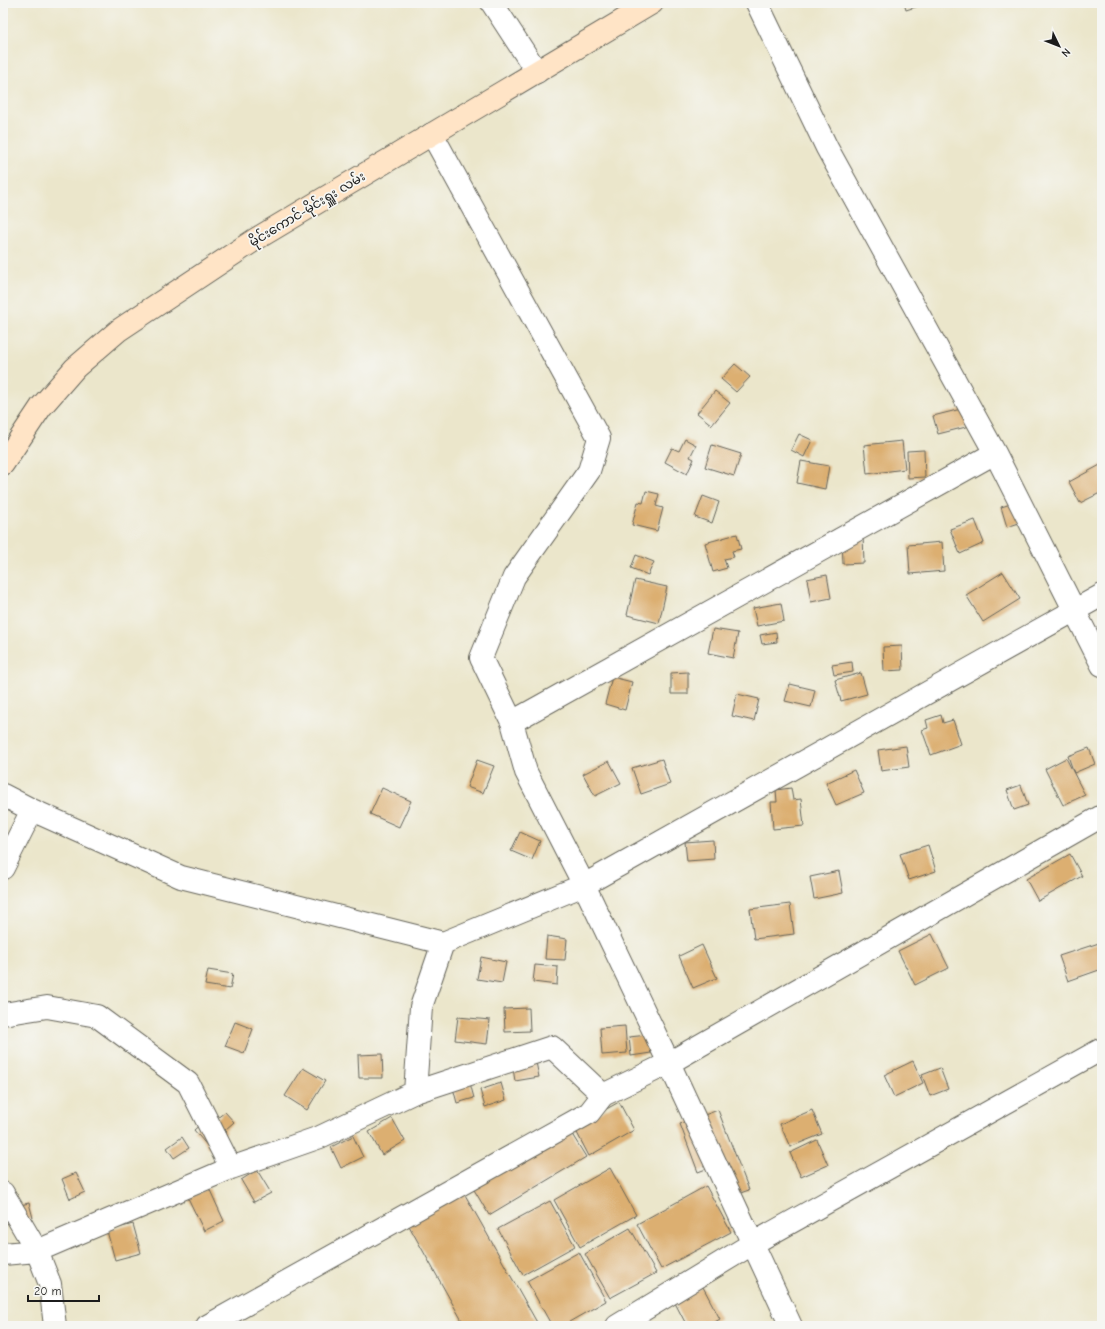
<svg xmlns="http://www.w3.org/2000/svg" width="1105" height="1329" font-family="'Comic Neue','Noto Sans Myanmar',sans-serif">
<style>
.building{fill:#dcaf71}
.lines{fill:none;stroke-linecap:round;stroke-linejoin:round}
.minor-casing{stroke:#646359;stroke-width:24}
.secondary-casing{stroke:#646359;stroke-width:24}
.minor{stroke:#fff;stroke-width:22}
.secondary{stroke:#ffe4c6;stroke-width:22}
.labels{text-anchor:middle;dominant-baseline:central;stroke-width:3.5;stroke-linejoin:round;paint-order:stroke}
.street-label{font-size:13px;fill:#1c1c1c;stroke:#f6f6f2}
</style>
<rect width="100%" height="100%" fill="#f6f6f2"/>
<filter id="ink" filterUnits="userSpaceOnUse"><feTurbulence type="fractalNoise" baseFrequency=".025" numOctaves="2"/><feDisplacementMap in="SourceGraphic" scale="8" xChannelSelector="R" yChannelSelector="G"/><feConvolveMatrix kernelMatrix="1 2 1 2 8 2 1 2 1" color-interpolation-filters="sRGB"/></filter>
<filter id="wash" filterUnits="userSpaceOnUse"><feTurbulence type="fractalNoise" baseFrequency=".012" numOctaves="4" result="noise"/><feDisplacementMap in="SourceGraphic" scale="16" xChannelSelector="R" yChannelSelector="G"/><feGaussianBlur stdDeviation="0.9" result="paint"/><feColorMatrix in="noise" values="0 0 0 0 0 0 0 0 0 0 0 0 0 0 0 0 0 1.4 0 .05"/><feComposite in="paint" operator="in"/></filter>
<g filter="url(#wash)">
<rect width="100%" height="100%" fill="#ebe6cb"/>
<g id="blocks">
<path class="building" d="M904,3H928L906,10Z
M735,364L750,377L736,392L721,379Z
M715,391L730,403L712,425L697,413Z
M965,408L970,426L938,434L933,416Z
M799,434L812,440L804,457L791,450Z
M685,439L696,445L690,457L694,459L687,474L665,462L672,448L679,451Z
M902,441L905,469L867,474L864,445Z
M712,445L741,454L734,476L705,467Z
M924,450L925,477L908,478L907,451Z
M801,461L829,466L825,489L797,483Z
M1102,464V492L1080,503L1069,482Z
M646,491L659,494L656,506L663,508L657,531L632,525L638,502L643,503Z
M703,496L719,502L712,523L695,517Z
M1028,499L1034,518L1007,527L1001,507Z
M975,520L984,543L960,554L950,529Z
M737,534L741,549L732,551L734,557L724,559L727,568L713,572L705,543Z
M863,535L864,563L843,564L842,536Z
M942,542L944,571L910,574L908,545Z
M636,555L654,562L648,575L631,568Z
M1003,572L1020,599L983,622L966,595Z
M827,575L831,598L811,602L807,579Z
M635,580L667,587L659,623L627,615Z
M781,603L784,621L757,626L753,608Z
M713,629L738,633L733,658L708,653Z
M776,632L777,642L762,644L760,635Z
M902,646L903,670L884,671L883,647Z
M852,662L853,672L834,675L832,665Z
M688,672V694H671V673Z
M861,673L867,694L841,701L835,680Z
M612,677L632,682L625,710L605,704Z
M790,684L815,690L811,707L785,701Z
M737,694L759,699L754,721L732,716Z
M941,715L943,723L953,720L961,744L931,755L922,730L928,728L926,720Z
M906,746L909,767L881,771L878,750Z
M1089,748L1095,764L1074,773L1068,756Z
M1066,758L1085,795L1063,805L1045,769Z
M662,759L670,784L641,794L632,768Z
M477,760L494,766L483,793L467,787Z
M609,761L621,783L595,796L583,774Z
M854,770L864,793L836,805L826,783Z
M1021,785L1028,805L1014,810L1007,790Z
M382,788L411,801L399,827L370,814Z
M791,788L793,800L801,799L804,826L773,829L771,802H777L776,790Z
M520,832L540,841L532,860L511,851Z
M713,840L714,859L687,861L685,842Z
M928,845L936,871L909,880L900,854Z
M1070,854L1082,876L1038,901L1026,879Z
M839,871L843,893L814,899L810,877Z
M790,904L794,934L754,939L750,909Z
M932,934L949,968L915,985L898,951Z
M547,936L567,939L565,960L545,959Z
M1102,942V969L1068,981L1059,956Z
M702,945L717,978L693,988L679,956Z
M481,957L506,962L502,983L477,979Z
M535,965L558,967L557,985L533,982Z
M208,970L233,974L230,989L205,985Z
M529,1008L530,1031L505,1032L504,1009Z
M458,1017L490,1020L487,1044L455,1040Z
M235,1022L253,1029L244,1053L225,1046Z
M625,1026L627,1053L602,1055L600,1028Z
M648,1035L651,1053L631,1056L629,1037Z
M382,1054L383,1078H359L358,1055Z
M535,1057L539,1077L515,1081L512,1062Z
M913,1061L923,1083L894,1097L884,1075Z
M303,1068L325,1081L307,1110L285,1096Z
M940,1068L948,1089L930,1096L922,1075Z
M470,1083L474,1098L457,1103L453,1088Z
M501,1083L506,1100L485,1107L480,1090Z
M619,1102L634,1130L589,1156L574,1127Z
M718,1110L749,1190L726,1198L714,1166L698,1172L680,1124Z
M812,1110L822,1134L790,1147L780,1124Z
M225,1112L234,1122L225,1130L227,1132L209,1148L194,1130L212,1114L216,1119Z
M392,1118L405,1141L382,1155L369,1132Z
M570,1131L586,1157L489,1215L473,1188Z
M353,1136L363,1157L341,1168L331,1147Z
M182,1137L189,1148L174,1158L167,1148Z
M817,1140L828,1165L801,1177L790,1153Z
M610,1168L636,1215L580,1247L554,1200Z
M257,1170L271,1193L254,1202L241,1180Z
M76,1173L85,1192L70,1199L62,1179Z
M706,1186L731,1232L661,1269L637,1224Z
M209,1188L224,1221L204,1231L188,1198Z
M464,1193L539,1326H465L408,1224Z
M550,1201L575,1246L523,1275L498,1229Z
M29,1203L33,1218L11,1223L8,1208Z
M133,1224L141,1253L115,1260L107,1231Z
M630,1228L656,1273L610,1298L585,1254Z
M579,1252L606,1301L562,1326H552L527,1281Z
M703,1287L720,1319L708,1326H687L675,1303Z"/>
</g>
</g>
<g filter="url(#ink)">
<use href="#blocks" fill-opacity="0" stroke="#646359" stroke-width="1"/>
<g class="lines">
<g class="minor-casing">
<path id="minor" d="M492,3L537,72
M757,3L827,148L995,453L1102,665
M432,134L599,438L589,471L514,577L481,658L512,722L526,772L584,885L669,1063L791,1326
M512,722L995,453
M3,795L32,810L181,877L443,943L584,885L1102,595
M3,868L32,810
M3,1014L47,1007L97,1016L188,1083L231,1168
M415,1092L421,1007L443,943
M3,1193L37,1251L50,1284L55,1326
M3,1254L37,1251L231,1168L320,1137L415,1092L552,1047L603,1095
M207,1326L589,1113L603,1095L669,1063L1102,816
M617,1326L752,1244L1102,1049"/>
</g>
<g class="secondary-casing">
<path id="secondary" d="M3,464L41,407L75,368L119,330L256,239L652,3"/>
</g>
<use href="#minor" class="minor"/>
<use href="#secondary" class="secondary"/>
</g>
</g>
<g class="labels">
<g class="street-label">
<text transform="translate(307 209) rotate(-31)">မိုင်းကောင်-မိုင်းရှူး လမ်း</text>
</g>
</g>
<rect width="1105" height="1329" fill="none" stroke="#f6f6f2" stroke-width="16"/>
<g transform="translate(1059 46) rotate(133)" stroke="#f6f6f2" stroke-width="3" paint-order="stroke">
<path d="M0-3L7 15L0 10L-7 15Z" fill="#1c1c1c"/>
<text y="-6" font-size="11" font-weight="bold" text-anchor="middle" fill="#1c1c1c">N</text>
</g>
<path d="M28 1295v6h71v-6" fill="none" stroke="#1c1c1c" stroke-width="2"/>
<text x="34" y="1295" font-size="12" fill="#1c1c1c" stroke="#f6f6f2" stroke-width="3" paint-order="stroke">20 m</text>
</svg>
